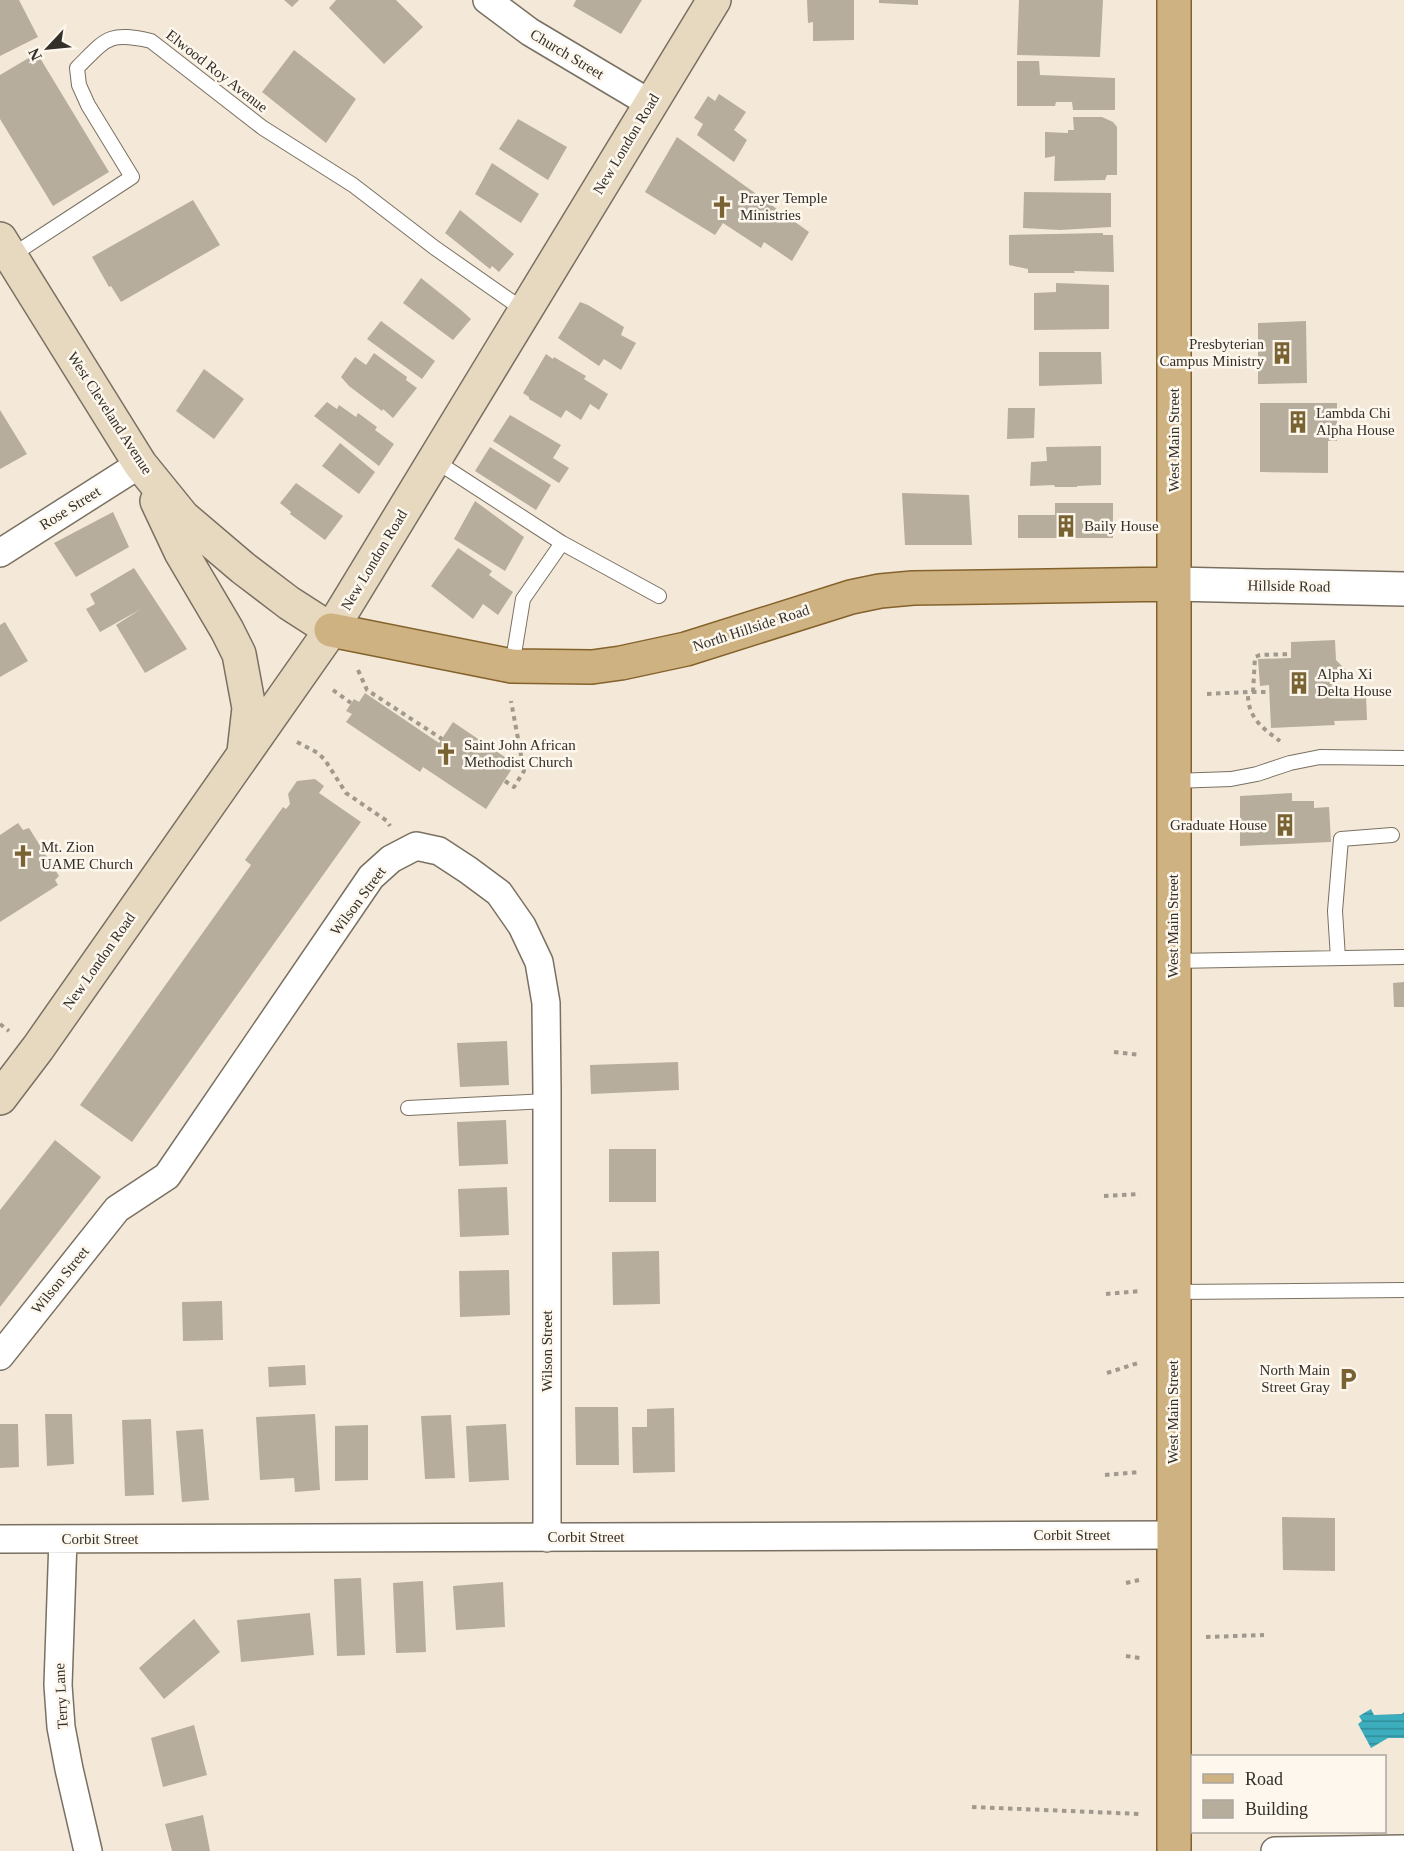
<svg xmlns="http://www.w3.org/2000/svg" width="1404" height="1851" font-family="'Times New Roman',serif">
<style>
.water{fill:url(#water-rules)}
.building{fill:#b7ad9d}
.lines{fill:none;stroke-linecap:round;stroke-linejoin:round}
.service-casing{stroke:#797061;stroke-width:16}
.minor-casing{stroke:#797061;stroke-width:30}
.tertiary-casing{stroke:#797061;stroke-width:36}
.secondary-casing{stroke:#797061;stroke-width:36}
.primary-casing{stroke:#84622c;stroke-width:36}
.path{stroke:#a1998d;stroke-width:4;stroke-dasharray:4.5 4.5;stroke-linecap:butt}
.service{stroke:#fff;stroke-width:14}
.minor{stroke:#fff;stroke-width:27}
.tertiary{stroke:#fff;stroke-width:33}
.secondary{stroke:#e7d8c0;stroke-width:33}
.primary{stroke:#cfb281;stroke-width:33}
.labels{text-anchor:middle;dominant-baseline:central;stroke-width:5;stroke-linejoin:round;paint-order:stroke}
.street-label{font-size:15px;fill:#332f29;stroke:#fdf7ed}
.poi-label{font-size:15px;fill:#332f29;stroke:#fdf7ed;text-anchor:start}
</style>
<defs>
<pattern id="water-rules" width="6" height="5" patternUnits="userSpaceOnUse" patternTransform="scale(1.5)"><rect width="6" height="5" fill="#3badbd"/><path d="M0 2.5h6" fill="none" stroke="#328d9a"/></pattern>
</defs>
<rect width="100%" height="100%" fill="#f4e9d8"/>
<path class="water" d="M1371,1709L1374,1715L1402,1714L1404,1712V1738H1388L1371,1748L1358,1724L1362,1721L1359,1716Z"/>
<path class="building" d="M0,0H19L38,37L0,56Z
M284,0H299L292,7Z
M336,0H396L423,27L384,64L329,8Z
M576,0H642L621,34L573,6Z
M807,0H854V40L813,41V22L808,23Z
M879,0H918V5L879,3Z
M1019,0H1103L1100,57L1017,55Z
M294,50L356,99L326,143L262,92Z
M37,53L109,172L53,206L0,119V75Z
M1017,61H1039L1040,75L1115,78V110H1073L1072,102H1056L1055,106H1017Z
M719,94L746,112L734,130L747,140L734,162L697,135L703,124L694,118L708,96L715,101Z
M1073,117H1102L1113,122L1117,127V175H1107L1105,180L1054,181L1055,156L1045,158V132L1068,133V130H1074Z
M518,119L567,147L548,180L499,149Z
M677,137L809,232L792,261L764,242L761,248L723,223L715,235L645,192Z
M492,163L539,194L521,223L475,194Z
M1024,192L1111,193V227L1060,230L1023,228Z
M193,200L220,245L121,302L111,286L109,287L92,257Z
M460,210L514,254L499,272L492,266L490,269L445,233Z
M1103,233V235H1113L1114,272L1074,271L1075,273H1028V269L1009,265V235Z
M421,278L461,310L471,319L453,340L403,303Z
M1056,283L1109,285V329L1034,330V293L1056,292Z
M580,302L588,305L624,327L621,335L636,343L621,370L604,359L599,366L558,338Z
M381,321L435,361L422,379L367,339Z
M1306,321L1307,383L1258,384V323Z
M1039,352H1101L1102,384L1039,386Z
M374,353L407,377L406,380L417,388L393,418L383,409L382,411L349,386L341,377L355,357L366,365Z
M546,354L553,359L554,357L586,376L584,379L608,394L599,410L590,404L581,420L566,410L561,418L529,399V397L523,393Z
M204,369L244,399L214,439L176,411Z
M327,402L337,409L339,405L356,417L358,413L377,427L375,430L394,444L379,466L314,416Z
M1260,403H1337V441H1328V473L1260,472Z
M1008,408H1035L1034,438L1007,439Z
M0,410L27,454L0,469Z
M510,415L561,445L553,458L569,468L559,483L493,441Z
M340,443L375,472L359,494L322,466Z
M1101,446V485L1077,486V487H1055L1054,485L1030,486L1031,462L1047,461L1046,447Z
M490,447L551,485L536,510L475,471Z
M296,483L343,516L325,540L290,514L291,512L280,503Z
M902,493L969,495L972,545H905Z
M475,501L524,537L505,571L454,539Z
M1055,503H1113V538H1018V515H1055Z
M113,512L129,547L76,577L54,543Z
M458,548L492,571L489,575L513,592L498,615L483,604L473,619L431,586Z
M134,568L187,649L145,673L116,625L141,609L100,632L86,609L95,604L90,594Z
M5,622L28,661L0,677V625Z
M1335,640L1336,660L1347,671L1338,680V696L1366,695L1367,720L1334,721L1335,725L1271,728L1269,685L1260,686L1258,659L1291,658V642Z
M365,693L439,743L453,722L515,764L486,809L423,767L420,772L346,722L352,714L346,711L354,699L359,702Z
M315,779L324,786L319,793L361,822L132,1142L80,1105L251,865L245,860L283,807L286,809L290,804L288,794L297,781Z
M1292,793V801H1314V808L1329,807L1331,842L1240,846V796Z
M18,823L23,830L29,828L59,876L55,880L58,885L0,922V835Z
M1404,982V1007H1394L1393,983Z
M507,1041L509,1085L460,1087L457,1043Z
M678,1062L679,1090L591,1094L590,1065Z
M506,1120L508,1164L459,1166L457,1122Z
M55,1140L101,1177L0,1307V1210Z
M609,1149H656V1202H609Z
M507,1187L509,1235L460,1237L458,1189Z
M659,1251L660,1304L613,1305L612,1252Z
M509,1270L510,1315L460,1317L459,1271Z
M222,1301L223,1340L183,1341L182,1302Z
M305,1365L306,1385L269,1387L268,1367Z
M575,1407H618L619,1465H576Z
M674,1408L675,1472L633,1473L632,1427H647V1409Z
M45,1414H72L74,1464L47,1466Z
M315,1414L320,1490L295,1492L294,1478L260,1480L256,1417Z
M451,1415L455,1478L425,1479L421,1416Z
M151,1419L154,1495L125,1496L122,1420Z
M0,1424H18L19,1467L0,1468Z
M506,1424L509,1480L469,1482L466,1426Z
M368,1425V1480L335,1481V1426Z
M203,1429L209,1500L182,1502L176,1431Z
M1282,1517L1335,1518V1571L1283,1570Z
M361,1578L365,1655L337,1656L334,1579Z
M423,1581L426,1652L396,1653L393,1583Z
M503,1582L505,1627L456,1630L453,1586Z
M310,1613L314,1655L241,1662L237,1620Z
M194,1619L220,1652L164,1699L139,1668Z
M194,1725L207,1775L163,1787L151,1738Z
M203,1815L210,1851H172L165,1824Z"/>
<g class="lines">
<g class="service-casing">
<path id="service" d="M11,256L132,177L88,105L79,85L77,68C106,39 108,31 151,41L263,128L353,185L435,248L525,311
M434,460L562,543L523,599L512,666
M562,543L659,596
M1173,781L1231,779L1257,774L1290,763L1320,757L1404,758
M1338,958L1335,911L1341,839L1392,835
M1173,961L1404,957
M408,1108L547,1101
M1173,1292L1404,1290"/>
</g>
<g class="minor-casing">
<path id="minor" d="M487,0L530,32L651,104
M0,553L140,464
M0,1356L117,1209L167,1176L371,877L391,859L416,846L439,851L468,870L499,893L522,926L539,962L546,1003L547,1091V1538
M0,1539L1173,1535
M63,1539L58,1685L61,1727L69,1769L88,1851
M1275,1851L1404,1849"/>
</g>
<g class="tertiary-casing">
<path id="tertiary" d="M1174,584L1404,589"/>
</g>
<g class="secondary-casing">
<path id="secondary" d="M0,239L140,464L183,517L243,568L289,603L331,630
M157,501L181,552L227,630L239,654L249,708L244,752
M0,1098L38,1048L331,630L714,0"/>
</g>
<g class="primary-casing">
<path id="primary" d="M331,630L512,666L592,667L621,663L686,649L851,597L880,591L913,588L1174,584
M1174,1851V0"/>
</g>
<path class="path" d="M358,670L367,690L442,739
M333,690L351,703
M1252,692H1269
M1253,692L1255,657L1260,655L1291,654
M1207,694L1248,692C1247,717 1262,728 1280,741
M297,742L318,753L325,760L346,793L387,821L390,826
M505,781L514,787L524,771L511,701
M0,1024L9,1031
M1114,1052L1140,1055
M1104,1196L1140,1194
M1106,1294L1141,1291
M1107,1373L1141,1362
M1105,1475L1140,1472
M1126,1583L1139,1580
M1206,1637L1264,1635
M1126,1656L1140,1658
M972,1807L1140,1814"/>
<use href="#service" class="service"/>
<use href="#minor" class="minor"/>
<use href="#tertiary" class="tertiary"/>
<use href="#secondary" class="secondary"/>
<use href="#primary" class="primary"/>
</g>
<defs>
<g id="church-bare" transform="scale(1.8)"><path d="M-1.2-6h2.4v3.5h3.3v2.4h-3.3V6h-2.4V-.1h-3.3v-2.4h3.3Z" fill="#796333" stroke="#fdf7ed" stroke-width="2.5" paint-order="stroke"/></g>
<g id="building-bare" transform="scale(1.8)"><path d="M-4-6H4V6H1V3H-1V6H-4ZM-2.5-4.3h1.7v1.8h-1.7ZM.8-4.3h1.7v1.8H.8ZM-2.5-1h1.7V.8h-1.7ZM.8-1h1.7V.8H.8Z" fill="#796333" stroke="#fdf7ed" stroke-width="2.5" paint-order="stroke"/></g>
<g id="parking-bare" transform="scale(1.8)"><path d="M-3.5-5.5H1a3.5 3.5 0 0 1 0 7H-1V5.5H-3.5ZM-1-3.4V-.6H.8a1.4 1.4 0 0 0 0-2.8Z" fill="#796333" stroke="#fdf7ed" stroke-width="2.5" paint-order="stroke"/></g>
</defs>
<g fill-rule="evenodd">
<use href="#church-bare" x="722" y="207"/>
<use href="#building-bare" x="1282" y="353"/>
<use href="#building-bare" x="1298" y="422"/>
<use href="#building-bare" x="1066" y="526"/>
<use href="#building-bare" x="1299" y="683"/>
<use href="#church-bare" x="446" y="754"/>
<use href="#building-bare" x="1285" y="825"/>
<use href="#church-bare" x="23" y="856"/>
<use href="#parking-bare" x="1348" y="1379"/>
</g>
<g class="labels">
<g class="street-label">
<text transform="translate(567 54) rotate(31)">Church Street</text>
<text transform="translate(217 71) rotate(38)">Elwood Roy Avenue</text>
<text transform="translate(626 144) rotate(-59)">New London Road</text>
<text transform="translate(110 413) rotate(57)">West Cleveland Avenue</text>
<text transform="translate(1174 440) rotate(-90)">West Main Street</text>
<text transform="translate(70 508) rotate(-32)">Rose Street</text>
<text transform="translate(374 560) rotate(-59)">New London Road</text>
<text transform="translate(1289 586) rotate(1)">Hillside Road</text>
<text transform="translate(751 628) rotate(-18)">North Hillside Road</text>
<text transform="translate(358 901) rotate(-53)">Wilson Street</text>
<text transform="translate(1173 926) rotate(-90)">West Main Street</text>
<text transform="translate(99 961) rotate(-55)">New London Road</text>
<text transform="translate(60 1280) rotate(-51)">Wilson Street</text>
<text transform="translate(547 1351) rotate(-90)">Wilson Street</text>
<text transform="translate(1173 1412) rotate(-90)">West Main Street</text>
<text x="1072" y="1535">Corbit Street</text>
<text x="586" y="1537">Corbit Street</text>
<text x="100" y="1539">Corbit Street</text>
<text transform="translate(61 1696) rotate(-93)">Terry Lane</text>
</g>
<g class="poi-label">
<text x="740" y="198">Prayer Temple<tspan x="740" dy="17">Ministries</tspan></text>
<text x="1264" y="344" text-anchor="end">Presbyterian<tspan x="1264" dy="17">Campus Ministry</tspan></text>
<text x="1316" y="413">Lambda Chi<tspan x="1316" dy="17">Alpha House</tspan></text>
<text x="1084" y="526">Baily House</text>
<text x="1317" y="674">Alpha Xi<tspan x="1317" dy="17">Delta House</tspan></text>
<text x="464" y="745">Saint John African<tspan x="464" dy="17">Methodist Church</tspan></text>
<text x="1267" y="825" text-anchor="end">Graduate House</text>
<text x="41" y="847">Mt. Zion<tspan x="41" dy="17">UAME Church</tspan></text>
<text x="1330" y="1370" text-anchor="end">North Main<tspan x="1330" dy="17">Street Gray</tspan></text>
</g>
</g>
<rect x="1191" y="1755" width="195" height="78" fill="#fdf7ed" stroke="#aca79f" stroke-width="1.5"/>
<rect x="1203" y="1774" width="30" height="9" fill="#cfb281" stroke="#aca79f" stroke-width="1.5"/>
<text x="1245" y="1785" font-size="18" fill="#332f29">Road</text>
<rect x="1203" y="1800" width="30" height="18" fill="#b7ad9d" stroke="#aca79f" stroke-width="1.5"/>
<text x="1245" y="1815" font-size="18" fill="#332f29">Building</text>
<g transform="translate(48 48) rotate(244)" stroke="#fdf7ed" stroke-width="4.5" paint-order="stroke">
<path d="M0-4.5L10 22L0 15L-10 22Z" fill="#332f29"/>
<text y="-9" font-size="16" font-weight="bold" text-anchor="middle" fill="#332f29">N</text>
</g>
</svg>
